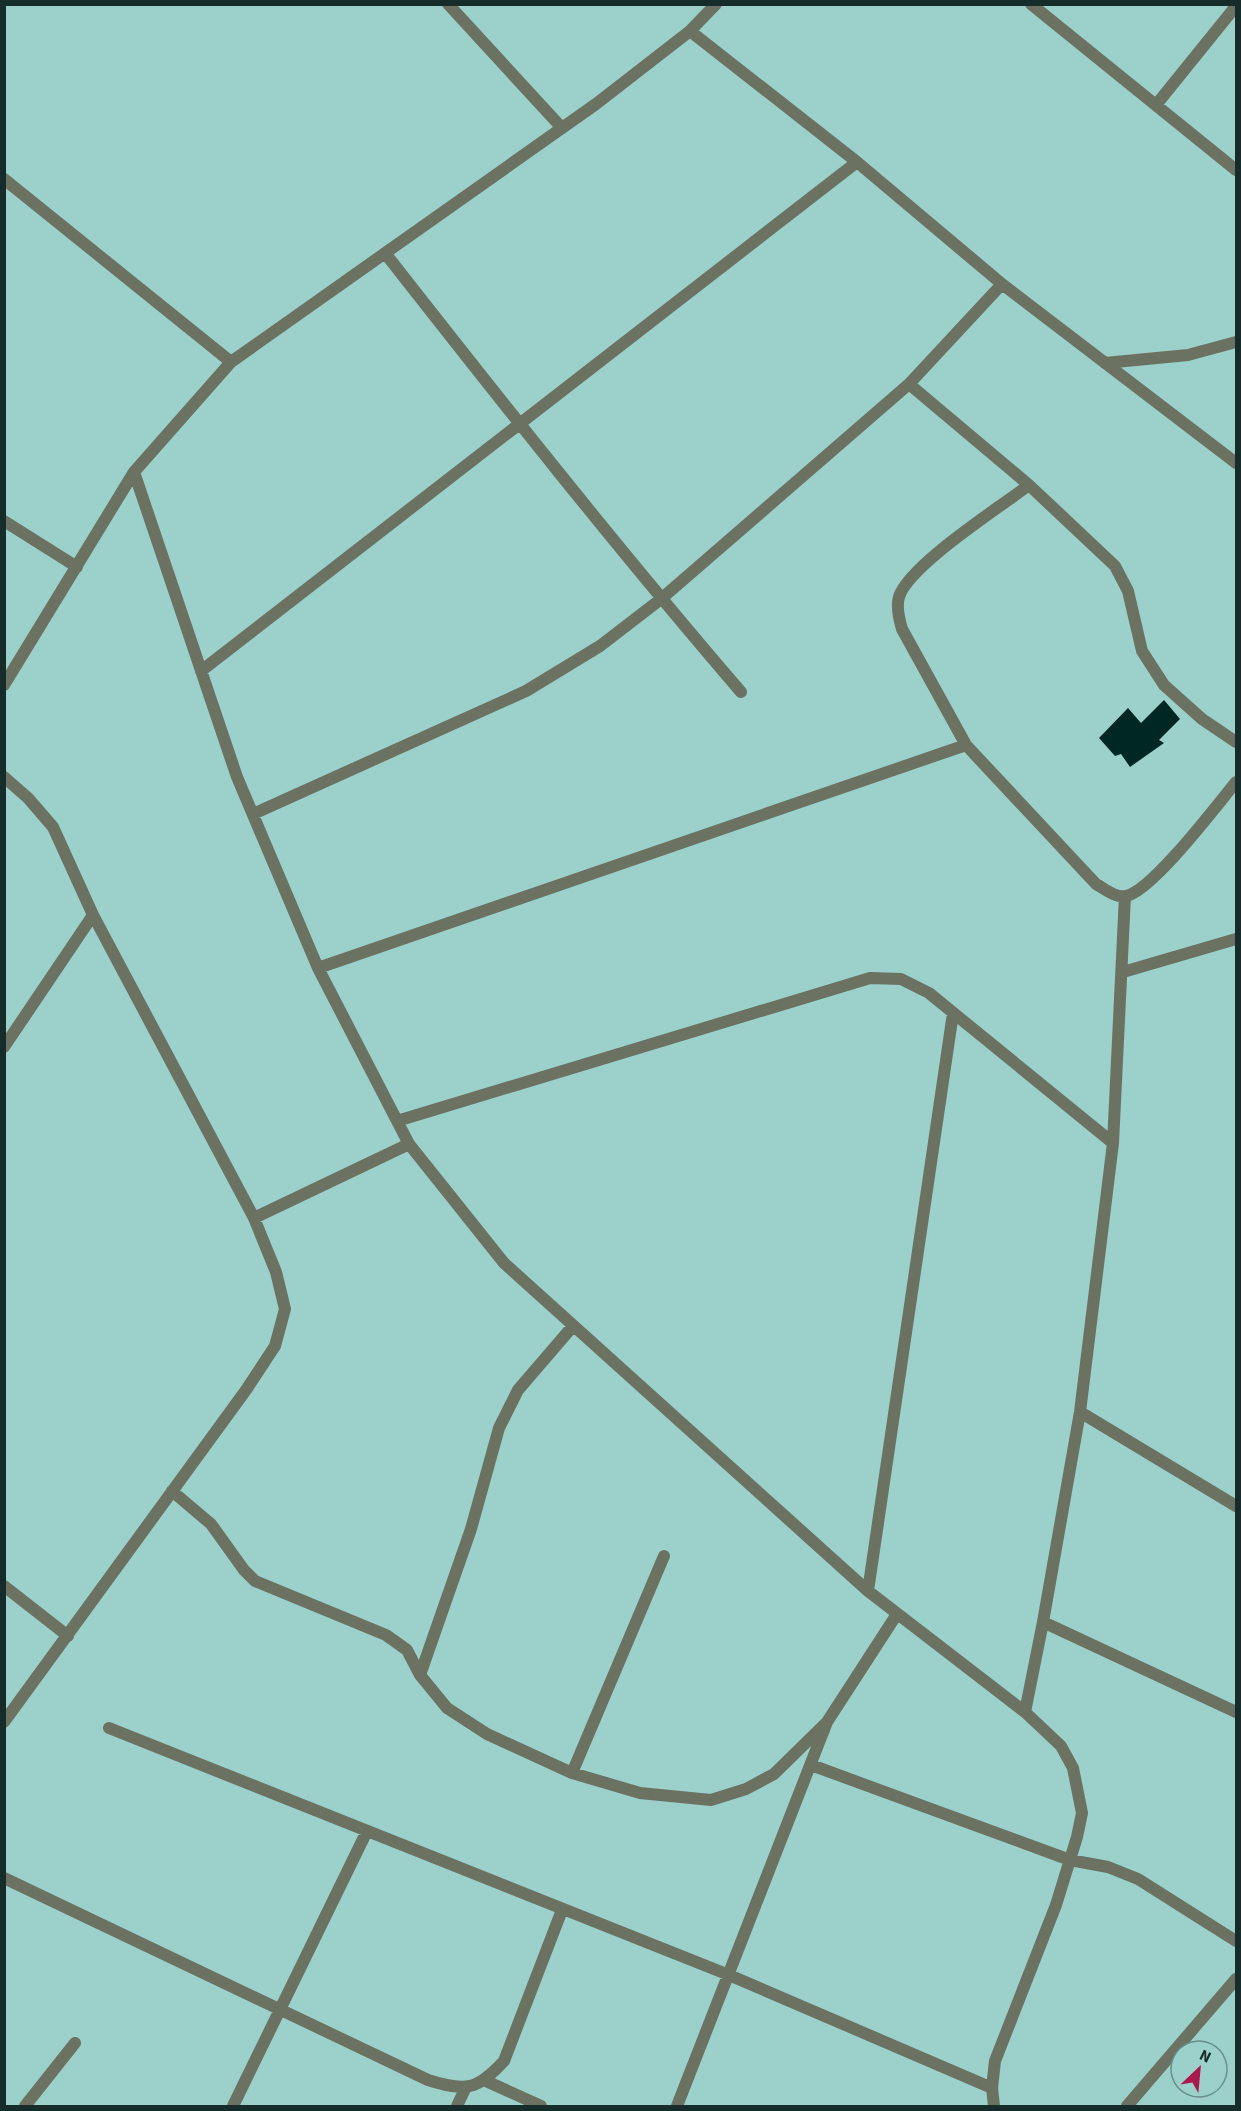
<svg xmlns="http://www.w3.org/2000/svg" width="1241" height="2111" font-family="'Source Sans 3',sans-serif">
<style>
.building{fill:#002724}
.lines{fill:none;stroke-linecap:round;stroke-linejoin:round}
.minor{stroke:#6b7262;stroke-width:12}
</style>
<rect width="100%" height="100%" fill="#9bd1ca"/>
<path class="building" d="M1164,700L1180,719L1159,740L1164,743L1130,767L1121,754L1115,756L1099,738L1128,708L1141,723Z"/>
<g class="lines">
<path class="minor" d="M448,4L562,128
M1031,4L1236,170
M690,31L857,162L1002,284L1236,463
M1156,105L1236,6
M4,179L231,362
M385,253C501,401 618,549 741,692
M1105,363L1188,355L1236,342
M909,384L1029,485L1115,566L1128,591L1142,651L1164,685L1202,719L1236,742
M134,472L237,777L318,968L409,1144L504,1263L868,1591L1025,1712L1061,1746L1073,1768L1082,1813L1077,1837L1056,1905L995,2061L992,2088L994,2106
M1029,485C1000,507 908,566 899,597C896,607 899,619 902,629L966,745L1096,884C1105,889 1115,898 1126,896C1152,891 1217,805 1236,782
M4,521L77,567
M201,671L857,162
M4,685L134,472L231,362L596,104L690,31L716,4
M4,777L28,798L53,827L93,915L254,1218L276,1272L285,1309L275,1346L246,1390L4,1722
M253,814L526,691L600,646L661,599L909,384L1002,284
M318,968L966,745
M1123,972L1236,939
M4,1047L93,915
M397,1121L870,978L901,979L929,993L1113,1143
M254,1218L409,1144
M1080,1412L1236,1506
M172,1491L211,1524L244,1570L255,1581L386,1635L407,1650L420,1675L447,1708L487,1734L572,1773L640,1793L711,1800L746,1789L774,1774L827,1722
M4,1586L68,1636
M868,1591L953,1013
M1043,1622L1236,1712
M420,1675L471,1529L499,1428L518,1390L573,1326
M1025,1712L1043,1622L1080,1412L1113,1143L1125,896
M109,1728L729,1975L992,2088
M811,1765L1070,1860L1108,1867L1138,1879L1236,1941
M572,1773L664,1556
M4,1878L428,2080C466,2092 477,2090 504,2061L562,1910
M486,2081L541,2106
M25,2106L75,2043
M233,2106L367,1831
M457,2106L465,2089
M677,2106L827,1722L897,1614
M1127,2106L1236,1979"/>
</g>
<rect width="1241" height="2111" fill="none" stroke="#162c2a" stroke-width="12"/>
<g transform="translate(1199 2069) rotate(26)"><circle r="28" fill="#9bd1ca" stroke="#668f8a" stroke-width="1.5"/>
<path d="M0-4.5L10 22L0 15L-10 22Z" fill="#aa184e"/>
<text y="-9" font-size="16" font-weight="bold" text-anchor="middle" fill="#162c2a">N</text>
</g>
</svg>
